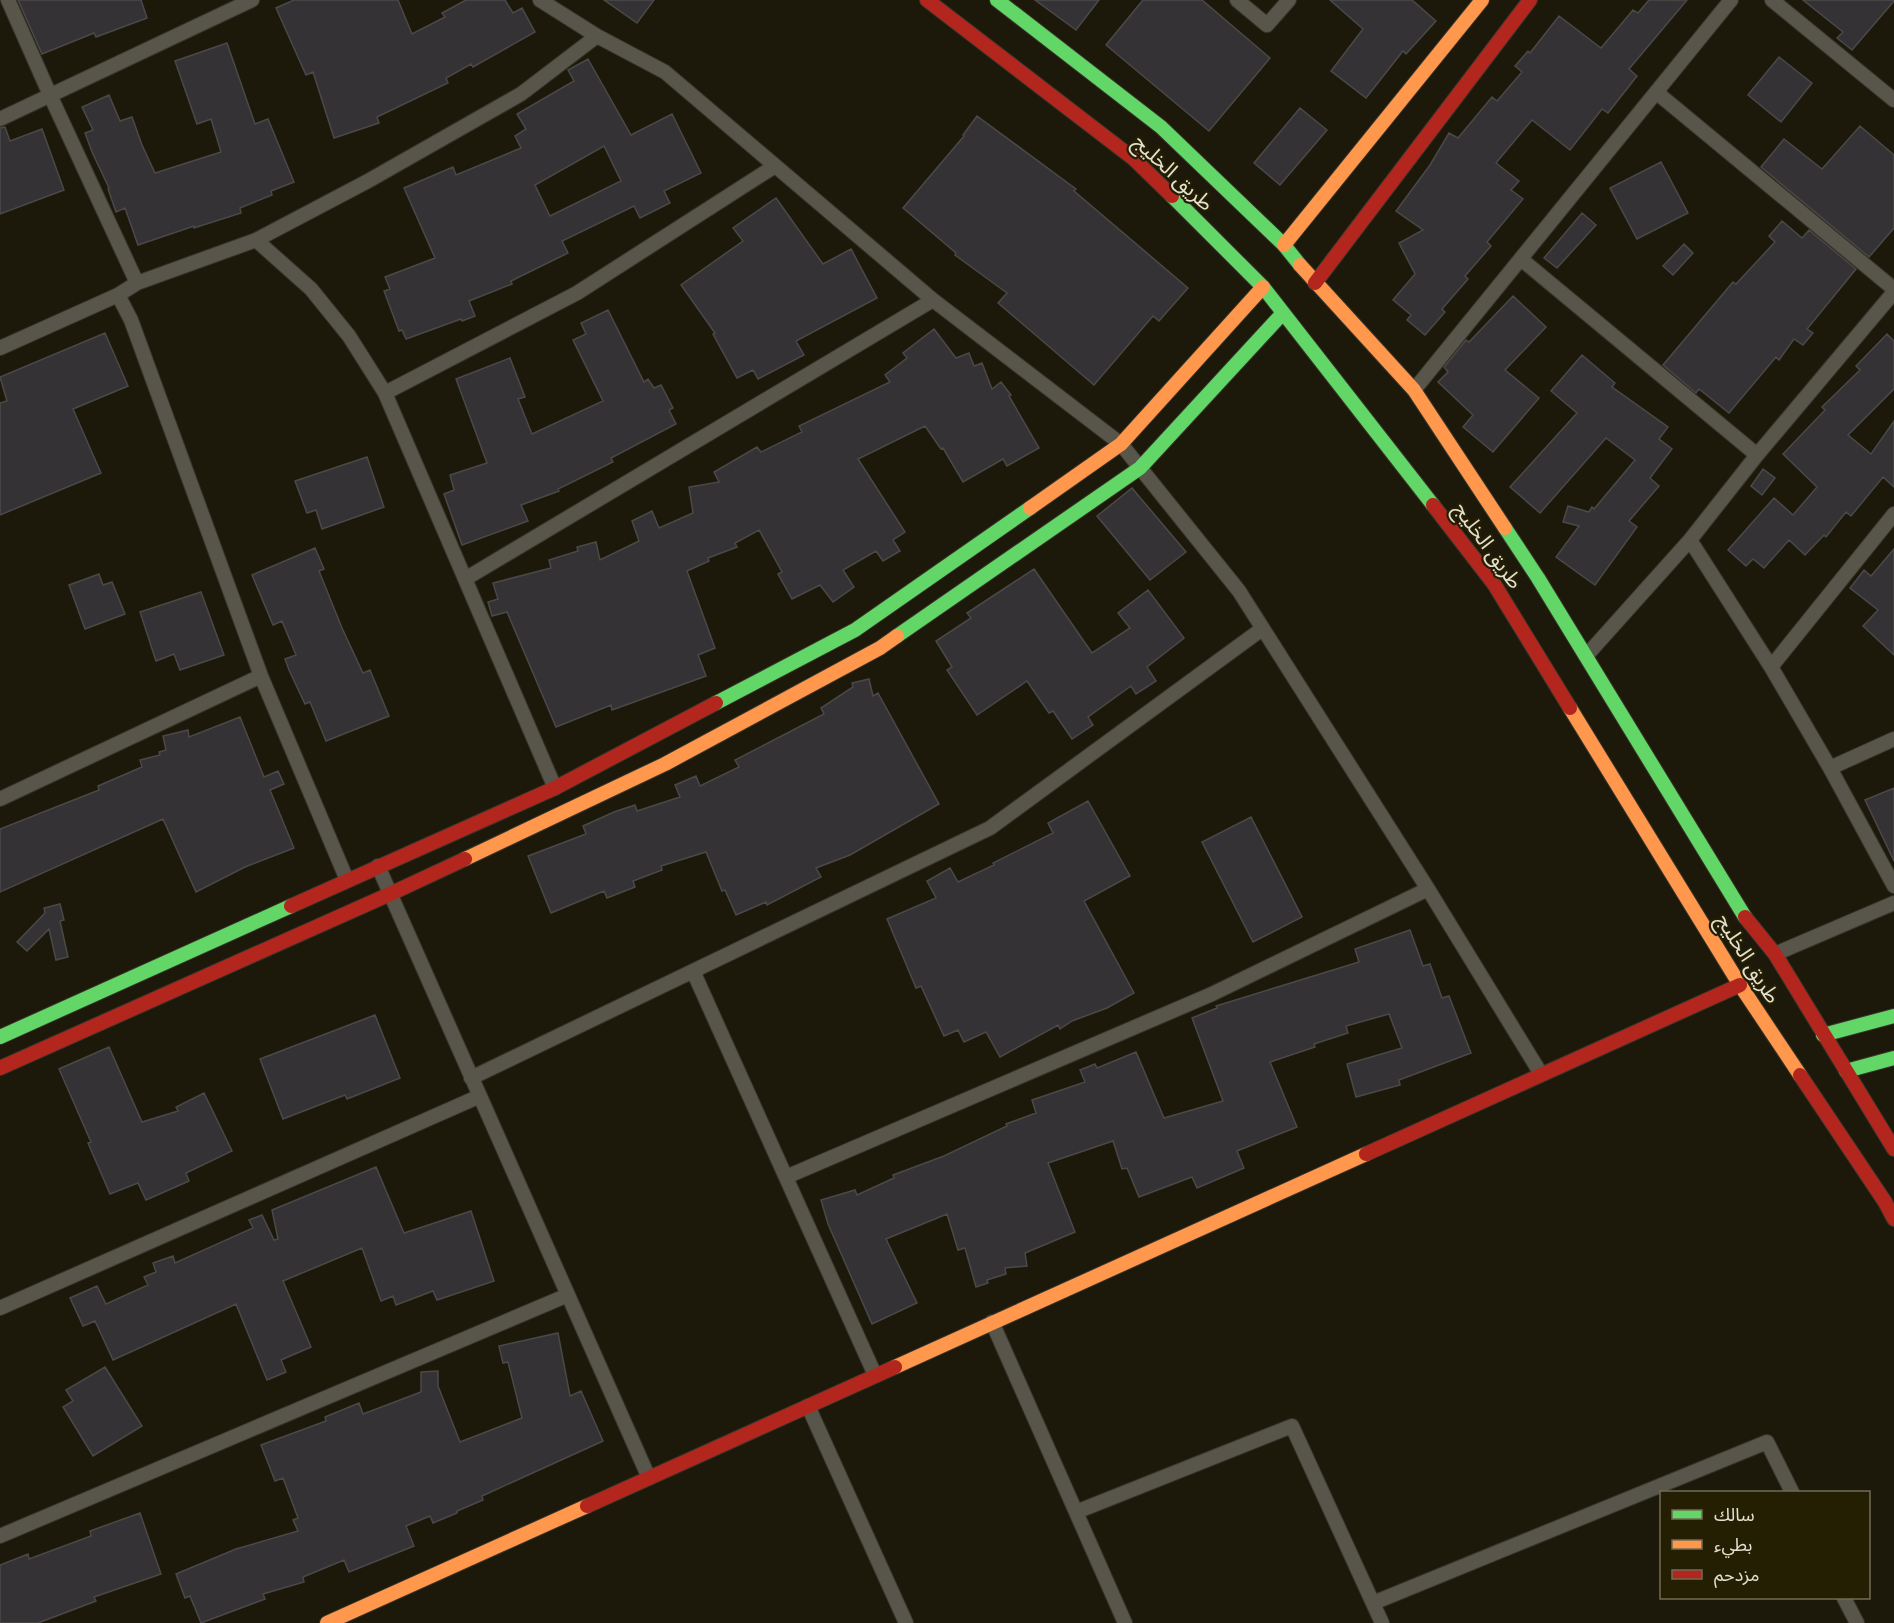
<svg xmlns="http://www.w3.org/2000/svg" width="1894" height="1623" font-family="Manrope,'Noto Sans Arabic',sans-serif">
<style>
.building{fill:#353235;stroke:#4b4948;stroke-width:1.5;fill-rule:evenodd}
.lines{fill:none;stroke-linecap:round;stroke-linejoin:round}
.street-casing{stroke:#38352b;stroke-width:16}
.fast-casing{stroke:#38352b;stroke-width:16}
.slow-casing{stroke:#38352b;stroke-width:16}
.jam-casing{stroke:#38352b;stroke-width:16}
.street{stroke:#58564b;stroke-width:14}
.fast{stroke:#63d668;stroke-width:14}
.slow{stroke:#ff974d;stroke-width:14}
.jam{stroke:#b3261e;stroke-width:14}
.labels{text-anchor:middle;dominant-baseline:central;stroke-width:4.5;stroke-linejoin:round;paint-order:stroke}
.street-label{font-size:21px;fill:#e4e1d1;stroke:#241e03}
</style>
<rect width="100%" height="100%" fill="#1c190b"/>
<path class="building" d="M18,0H141L147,18L96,37L94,33L42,54Z
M294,0H398L412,34L445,17L442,13L466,0H505L513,13L522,8L535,32L473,67L471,64L446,78L448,83L377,117L379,123L334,138L313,72L306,75L276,8Z
M604,0H654L637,23Z
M1035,0H1099L1076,30Z
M1143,0H1202L1270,58L1209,131L1106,45Z
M1330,0H1412L1436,21L1406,54L1403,51L1366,98L1331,71L1363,29Z
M1649,0H1687L1629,69L1637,76L1608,113L1602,109L1570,150L1532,120L1496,163L1519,181L1511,190L1523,199L1487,242L1491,246L1465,276L1468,279L1442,309L1445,312L1425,335L1407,320L1411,315L1393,300L1415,274L1399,243L1423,230L1396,211L1430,165L1449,133L1458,138L1492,97L1497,101L1522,72L1515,66L1528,51L1530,53L1559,16L1601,48L1633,10L1638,13Z
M1803,0H1894V1L1852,50L1837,38L1843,32Z
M227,43L255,124L268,119L294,182L271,191L272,195L240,208L241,213L194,228V226L138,245L125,208L116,212L108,189L109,188L92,152L85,133L93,130L82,107L109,95L120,121L132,117L142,145L155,173L221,152L211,119L197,124L175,61Z
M1779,57L1812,83L1781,122L1748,95Z
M588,59L631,135L672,114L701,173L664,191L670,203L640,218L634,206L562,241L568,253L511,281L512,284L469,301L475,316L462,321L461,319L406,339L402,330L399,331L384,291L390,289L385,277L435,258L404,188L453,167L456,175L521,148L515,136L526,129L517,114L574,81L568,70ZM604,146L621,181L550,216L535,185Z
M1300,108L1327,130L1280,185L1254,163Z
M977,116L1076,189L1074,191L1188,288L1159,321L1153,316L1094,385L998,303L1007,293L955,255L956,253L903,208L964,136L963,135Z
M1860,126L1894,155V228L1869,257L1761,167L1784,139L1822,169Z
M5,127L10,141L42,129L64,190L0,214V128Z
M1661,162L1688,213L1637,239L1610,188Z
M776,198L823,264L851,249L877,298L796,341L804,355L758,379L753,370L737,378L713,334L715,333L681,285L743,241L733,228Z
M1582,213L1596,225L1557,268L1544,258Z
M1782,221L1802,238L1809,230L1856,269L1807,329L1813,333L1803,345L1794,339L1779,360L1776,357L1729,413L1699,389L1696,393L1663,365L1733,282L1736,284L1775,242L1769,236Z
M1684,244L1693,253L1673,275L1663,266Z
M1513,296L1546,327L1505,370L1539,398L1493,452L1463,427L1473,415L1438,382L1448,372L1444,367L1466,340L1469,342Z
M608,310L644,382L648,379L654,388L661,385L673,408L669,410L676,424L611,458L613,462L558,489L559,491L521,505L528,521L462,545L444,494L454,490L450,475L487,463L456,379L510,358L525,397L518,399L532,434L603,401L573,340L586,334L581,323Z
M934,329L956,358L969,353L974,366L982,363L992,389L1001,382L1011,395L1009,396L1039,448L1007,466L1003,459L963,482L943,448L941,449L925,426L858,459L905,532L893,540L900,551L883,561L876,551L843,570L854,587L833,602L820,585L792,599L778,574L782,572L759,530L735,543L737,547L708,558L709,561L687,571L715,648L698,655L706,676L612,710L611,705L556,727L507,612L492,616L488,602L498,599L493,583L551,568L549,560L578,551L577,547L596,542L600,560L639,541L632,521L652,511L659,528L693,513L689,487L719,482L714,472L757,447L761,452L802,432L799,426L890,382L885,375L907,358L903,353Z
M105,333L128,386L73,409L101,473L0,515V403L7,401L0,377Z
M1887,334L1894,341V389L1848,435L1871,454L1894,421V487L1883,477L1851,516L1846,512L1826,537L1824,535L1805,555L1789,540L1764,568L1753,559L1746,566L1728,550L1774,498L1793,515L1817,487L1783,454L1825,410L1822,407L1860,370L1856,366Z
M1582,355L1615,383L1612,387L1668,427L1659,439L1672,449L1650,478L1659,486L1629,521L1637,527L1595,585L1556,557L1579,526L1563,522L1568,506L1589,512L1592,507L1594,509L1635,460L1606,438L1540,513L1510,487L1577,413L1551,391Z
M367,457L384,507L322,529L316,510L307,513L295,481Z
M1763,469L1775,478L1762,495L1751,486Z
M1132,488L1186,552L1150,580L1097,516Z
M315,548L324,569L319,571L342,628L363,673L370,670L389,716L326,741L310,702L305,704L289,670L285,659L296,655L282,621L273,625L252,575Z
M1894,549V655L1863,626L1878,610L1850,588L1864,570L1871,576Z
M1034,569L1092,653L1130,628L1118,613L1148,590L1184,638L1147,667L1156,681L1136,694L1131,686L1088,717L1093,725L1072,739L1053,711L1049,713L1027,681L977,715L947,670L952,667L936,641L971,618L967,613Z
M99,574L103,585L112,582L125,614L85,629L69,585Z
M201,592L224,655L180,670L174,654L156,661L140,612Z
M869,679L873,696L878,693L939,804L850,855L816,868L821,877L767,905L766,902L736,915L725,890L722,891L706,852L661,866L662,870L633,881L635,887L607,898L604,891L551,913L528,856L586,834L583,826L614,812L635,805L637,811L680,797L675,785L696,776L700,786L739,767L735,760L824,714L821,708L853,687L852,683Z
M240,717L264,777L278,771L284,784L270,790L294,848L245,867L196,892L163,819L0,892V829L99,790L98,786L142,767L140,760L160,755L159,752L166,750L163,736L188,730L189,737Z
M1894,788V861L1865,800Z
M1088,801L1130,876L1084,901L1134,993L1107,1008L1072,1021L1060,1029L1058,1025L1000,1057L986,1032L964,1042L958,1030L944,1036L921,986L916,988L887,919L936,898L927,881L950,868L958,882L994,865L993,863L1053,833L1048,823Z
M1251,817L1302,917L1253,942L1202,842Z
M60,904L64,920L60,921L68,957L56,960L49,929L27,951L17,942L45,913L44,908Z
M1410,930L1423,966L1430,964L1442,998L1449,996L1471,1053L1399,1080L1400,1085L1356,1097L1347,1064L1402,1048L1389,1014L1346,1026L1348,1033L1314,1044L1315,1047L1270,1062L1297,1127L1237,1151L1244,1168L1197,1188L1192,1177L1139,1197L1127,1168L1122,1169L1113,1141L1048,1163L1075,1232L1025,1253L1027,1266L1005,1268L1006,1274L987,1280L988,1283L976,1287L965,1248L958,1250L947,1214L886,1239L917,1303L872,1324L828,1224L821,1200L855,1190L857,1195L894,1178L893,1175L944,1156L1007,1126L1006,1124L1036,1113L1032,1100L1085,1082L1080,1070L1095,1064L1097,1068L1136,1052L1164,1118L1223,1101L1192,1018L1217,1008L1216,1006L1359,962L1355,949Z
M375,1015L400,1078L347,1099L345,1095L283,1119L260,1059Z
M109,1047L142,1122L178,1111L176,1107L204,1093L232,1151L186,1173L189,1181L146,1200L138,1183L110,1194L88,1143L91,1142L59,1069Z
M376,1167L404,1233L471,1211L494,1281L437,1300L433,1291L396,1305L393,1296L381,1301L362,1248L283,1281L311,1347L281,1360L286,1372L267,1380L236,1304L113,1360L95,1321L83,1326L70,1298L97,1286L106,1304L148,1285L144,1277L156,1272L153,1263L173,1256L175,1263L253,1228L249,1220L262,1215L274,1240L278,1239L272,1210Z
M558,1333L570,1396L581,1391L603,1441L482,1496L483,1500L457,1511V1513L433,1523L430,1516L406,1526L414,1546L349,1572L344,1560L303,1577L304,1582L263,1594L265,1599L201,1623L190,1596L185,1598L176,1574L236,1549L298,1531L293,1520L298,1518L283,1478L275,1481L261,1445L326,1421L325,1417L359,1403L363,1414L421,1392V1372L438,1371V1386L460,1442L522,1418L508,1362L503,1363L499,1346Z
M105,1367L142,1426L93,1456L63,1407L73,1401L66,1390Z
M140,1513L161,1574L94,1597L96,1601L38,1623H0V1565L28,1554L29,1559L91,1536L90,1531Z"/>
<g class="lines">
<g class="street-casing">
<path id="street" d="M8,0L50,95L137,283
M540,0L597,36L665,72L933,300L1121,444L1239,591L1428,889L1541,1074
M1237,0L1267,25L1289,0
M1772,0L1894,100
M1656,92L1894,289
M0,119L252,0
M256,240L311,289L349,336L385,393L555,788
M1521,259L1757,455
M118,295L131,320L261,676L347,880
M0,348L118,295L137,283L256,240L368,181L521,94L597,36
M1414,390L1731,0
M385,393L577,293L775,166
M1690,540L1771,667L1830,768L1894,886
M465,579L933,300
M1586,656L1690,540L1757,455L1894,292
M1771,667L1894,514
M1830,768L1894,739
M0,799L261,676
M378,866L649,1478
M1775,954L1894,903
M693,971L875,1375
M471,1078L990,828L1262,629
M786,1177L1212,994L1428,889
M0,1308L480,1096
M992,1322L1125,1623
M808,1406L906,1623
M1076,1512L1292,1426L1382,1623
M0,1536L568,1295
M1844,1598L1857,1623
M1373,1603L1767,1442L1792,1492"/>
</g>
<g class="fast-casing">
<path id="fast" d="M997,0L1161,127L1284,245L1300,265
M1172,196L1263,287L1433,505
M1505,528L1538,578L1745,917
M897,636L1140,468L1283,313
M716,703L855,630L1030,508
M1823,1035L1894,1016
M0,1037L291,906
M1846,1071L1894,1058"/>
</g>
<g class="slow-casing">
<path id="slow" d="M1284,245L1482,0
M1300,265L1414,390L1505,528
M1030,508L1121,444L1263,287
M1570,708L1740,985L1800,1075
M465,859L665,764L880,648L897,636
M895,1367L1366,1154
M327,1623L587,1506"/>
</g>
<g class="jam-casing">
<path id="jam" d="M927,0L1134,159L1172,196
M1315,283L1530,0
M1433,505L1494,584L1570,708
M291,906L555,788L716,703
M1745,917L1775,954L1894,1149
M0,1068L390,894L465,859
M1800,1075L1885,1202L1894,1219
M1366,1154L1740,985
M587,1506L895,1367"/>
</g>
<use href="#street" class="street"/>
<use href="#fast" class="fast"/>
<use href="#slow" class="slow"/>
<use href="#jam" class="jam"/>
</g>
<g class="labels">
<g class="street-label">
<text transform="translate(1174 172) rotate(43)">طريق الخليج</text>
<text transform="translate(1489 545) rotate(54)">طريق الخليج</text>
<text transform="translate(1749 958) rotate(58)">طريق الخليج</text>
</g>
</g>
<rect x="1660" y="1491" width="210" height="108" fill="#241e03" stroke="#716c55" stroke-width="1.5"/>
<rect x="1672" y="1510" width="30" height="9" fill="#63d668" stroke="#716c55" stroke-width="1.5"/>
<text x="1714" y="1521" font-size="18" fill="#e4e1d1">سالك</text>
<rect x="1672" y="1540" width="30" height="9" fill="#ff974d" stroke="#716c55" stroke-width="1.5"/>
<text x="1714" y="1551" font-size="18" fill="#e4e1d1">بطيء</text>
<rect x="1672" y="1570" width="30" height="9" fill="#b3261e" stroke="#716c55" stroke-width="1.5"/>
<text x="1714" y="1581" font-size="18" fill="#e4e1d1">مزدحم</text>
</svg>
